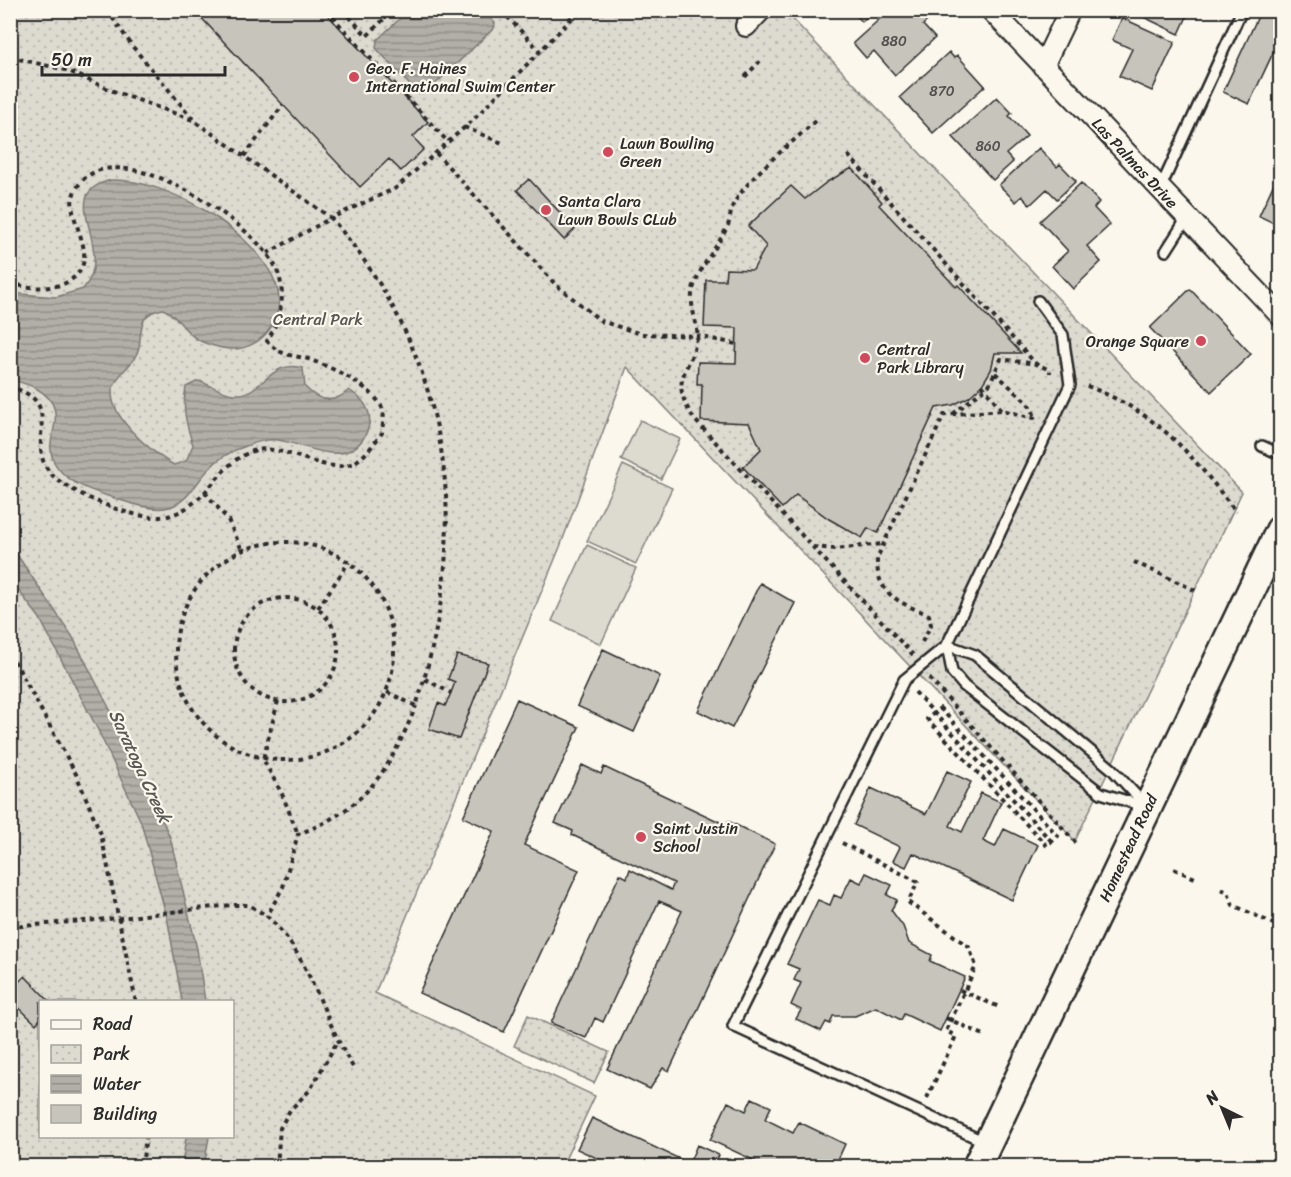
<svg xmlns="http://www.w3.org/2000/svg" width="1291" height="1177" font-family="Sriracha,sans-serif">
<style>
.grass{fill:#dddad0;stroke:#84827e;stroke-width:1.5}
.park{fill:url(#park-dots);stroke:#84827e;stroke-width:1.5;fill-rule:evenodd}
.water{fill:url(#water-rules);stroke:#7b7a75;stroke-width:1.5}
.building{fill:#c7c4bc;stroke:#2b2b2b;stroke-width:1.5}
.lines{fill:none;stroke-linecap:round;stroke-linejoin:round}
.lane-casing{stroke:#2b2b2b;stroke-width:14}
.street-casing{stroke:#2b2b2b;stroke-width:24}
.secondary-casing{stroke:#2b2b2b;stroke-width:32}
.path{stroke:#2b2b2b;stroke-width:4;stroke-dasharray:4.5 4.5;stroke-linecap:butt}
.lane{stroke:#fbf7ec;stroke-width:9}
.street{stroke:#fbf7ec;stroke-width:20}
.secondary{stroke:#fbf7ec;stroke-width:27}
.poi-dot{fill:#d1495b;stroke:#fbf7ec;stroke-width:2}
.labels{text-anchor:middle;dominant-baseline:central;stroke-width:4.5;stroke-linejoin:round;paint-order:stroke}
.number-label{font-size:14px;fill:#52514f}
.poi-label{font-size:16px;fill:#2b2b2b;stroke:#fbf7ec;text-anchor:start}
.street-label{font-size:16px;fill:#2b2b2b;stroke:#fbf7ec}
.park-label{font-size:16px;fill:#585754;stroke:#fbf7ec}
.water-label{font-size:18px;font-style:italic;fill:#5a5956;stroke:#fbf7ec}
</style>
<defs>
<pattern id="park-dots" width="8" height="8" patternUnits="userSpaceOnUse" patternTransform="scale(1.5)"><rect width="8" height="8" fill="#dddad0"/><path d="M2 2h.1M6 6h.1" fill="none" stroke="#bebbb3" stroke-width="1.8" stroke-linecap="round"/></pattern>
<pattern id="water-rules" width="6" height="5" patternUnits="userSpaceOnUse" patternTransform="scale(1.5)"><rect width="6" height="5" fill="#b1afa7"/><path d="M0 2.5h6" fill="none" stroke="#908f88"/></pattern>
</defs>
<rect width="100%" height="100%" fill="#fbf7ec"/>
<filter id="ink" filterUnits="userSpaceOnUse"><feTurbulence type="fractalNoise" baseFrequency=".0167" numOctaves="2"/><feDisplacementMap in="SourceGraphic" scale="12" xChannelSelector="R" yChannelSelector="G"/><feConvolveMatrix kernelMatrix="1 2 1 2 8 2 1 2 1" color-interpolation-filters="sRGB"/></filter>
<g filter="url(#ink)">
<path class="grass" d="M640,420L680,439L661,479L621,460Z
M623,465L672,488L636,564L587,541Z
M587,545L636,568L601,644L552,621Z"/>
<path class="park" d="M10,11H785L1242,492L1075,841L627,367L560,547L375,993L595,1096L562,1166H11ZM40,1002H232V1136H40Z
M528,1015L609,1052L594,1083L514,1046Z"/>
<path class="water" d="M408,11H483L495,23L494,28L426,93L418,94L376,48L377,40Z
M112,180C167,179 256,231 276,284C287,314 265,349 232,349C223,349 213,346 205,343C186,337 180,316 163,309C138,313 142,329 139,347C136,363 120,371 114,385C102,412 153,454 174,465L186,461L193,445C186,424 182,408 186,387L198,381C210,384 222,393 234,394C261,397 270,358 303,368L305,387C319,402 334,404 349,390C358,396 366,402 369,414C371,423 368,431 363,439C342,469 303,443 278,440C266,439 257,442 246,446C233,450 217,459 208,470C195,484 186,505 165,508C152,510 132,504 120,500C98,493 65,484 54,462C47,446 53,437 55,422C59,395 32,384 11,380V293L56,297L83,289C119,248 51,193 112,180Z
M11,546L72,636L121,731L170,837L197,949L205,1001H182L168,922L141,822L98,730L39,617L11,581Z
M186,1137H209L204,1166H182Z"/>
<path class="building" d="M194,10H323L428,122L413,137L424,149L401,171L389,159L360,187Z
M852,10H874L862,22Z
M882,10H918L927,21L923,25L935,38L895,75L874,51L866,58L853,43L883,16L880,12Z
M1129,10H1190L1179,34Z
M1261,10H1280V38L1249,104L1223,92Z
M1122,18L1175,42L1152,91L1119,76L1132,49L1112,40Z
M949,52L954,58L957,55L985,86L933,133L900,97Z
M997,97L1012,113L1009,116L1027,136L1006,154L1013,162L993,180L953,137Z
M1039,148L1057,167L1060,164L1076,181L1057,199L1047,189L1030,205L1022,196L1016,202L999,185Z
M852,168L882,202L879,205L956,287L958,285L1021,353H995L991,370L982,385L969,397L953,405L936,408L878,533L868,528L862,538L829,519L796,495L782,508L743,467L761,449L749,423L701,421L702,384H697L698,362L736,363L737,328L704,327L706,280H725L726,269L753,270L766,246L748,226L791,186L805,199L827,182Z
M1280,170V226L1259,216Z
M529,179L575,229L564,240L517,190Z
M1081,183L1099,202L1094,208L1110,225L1087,246L1101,262L1073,289L1052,266L1068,251L1040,221Z
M1190,289L1251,354L1211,392L1150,328Z
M760,583L795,603L732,728L698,711Z
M603,649L660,676L634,732L577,706Z
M457,655L488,663L459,739L429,729L438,703L445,706L451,693L455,682L448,679Z
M517,699L579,727L524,845L579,870L504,1032L419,993L494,831L463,817Z
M582,765L601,774L604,767L726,825L728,821L775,844L669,1071L663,1068L650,1089L607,1069L682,911L659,901L603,1022L595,1018L586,1038L551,1023L620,874L627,878L630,869L671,890L674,883L572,835L573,831L555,823Z
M947,771L971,782L950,826L962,832L981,793L1001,802L983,841L995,847L1004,829L1038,845L1012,900L913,853L906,867L893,861L900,847L854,825L871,788L926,814Z
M866,873L892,885L887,895L897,900L891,910L903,926L909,943L932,955L930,961L965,977L940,1031L904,1014L901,1020L876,1007L855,1016H833L830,1024L826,1022L821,1031L796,1019L801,1010L791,1005L801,983L794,980L799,969L787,964L818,900L830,905L834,895L841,898L851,878L861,883Z
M25,976L50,1002H40V1019L36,1024L10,999V990Z
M752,1098L771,1107L765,1119L793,1133L799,1122L845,1144L835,1166H766L710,1140L728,1102L746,1111Z
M592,1118L682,1160L679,1166H614L577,1149Z
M697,1145L719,1155L714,1166H688Z
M1280,1146V1166H1272Z"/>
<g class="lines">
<g class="lane-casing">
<path id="lane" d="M1160,189L1242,10
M1166,251L1187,218
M1262,446L1280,454
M947,645L952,672L964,686L1101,793L1146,807
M947,645L975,655L1112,769L1146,806
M985,1142L733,1026L904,680L947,645L1070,385L1063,335L1038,301"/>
</g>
<g class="street-casing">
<path id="street" d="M991,10L1280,315
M746,26L761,10
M1043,66L1070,10"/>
</g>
<g class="secondary-casing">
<path id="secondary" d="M977,1166L1280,530"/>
</g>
<path class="path" d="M107,10L133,47L193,119
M326,10L448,142
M343,10L367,36L393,10
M501,10L539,50
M563,10L571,19
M10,57L66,70L113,91L193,120L331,218L268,253
M745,77L760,61
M815,121C788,147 754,171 734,203C730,209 731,218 728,225C719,246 700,265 693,289C688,307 700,327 697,339C687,378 669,379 694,419L913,655
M464,127L502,143
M436,153L556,285L601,321L641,334L698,336L736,344
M848,155L1036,364L1050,370V373
M244,156L283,105
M10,284C32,288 63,293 79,272C97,247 61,214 76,189C112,126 252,222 274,264C288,290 282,317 267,341C284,360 296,353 316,362C335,369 376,389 383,410C385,416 382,427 382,433C375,442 367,454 358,460C330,481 285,441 253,451C230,459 220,476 205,492C196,502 184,511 171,515C146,524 94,502 72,489C59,482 46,473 42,457C36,426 57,400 10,387
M995,373L1028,403L1035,416
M982,385L1002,410
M1087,386C1159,414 1190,452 1236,512
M953,414L989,385L1001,359L1036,364
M205,492L228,520L242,550
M176 651a109 109 0 1 1 218 0a109 109 0 1 1-218 0Z
M813,547L835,549L882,544
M1134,562L1197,591
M234 650a52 52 0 1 1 104 0a52 52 0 1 1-104 0Z
M318,608L349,562
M922,642L931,625L929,615C899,602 876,595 877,558L944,415L1002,410L1034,418L1035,422
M10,653L76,774L101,834L136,1002
M929,678L1077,844
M425,679L451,693
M387,692L416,706C473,530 454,360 331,218L396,188L474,119L580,10
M915,692L1052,842
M278,701L263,759L282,794L298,834
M940,708L1058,836L1047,846L927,719Z
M842,843L918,882L908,902L969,947L976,966L946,1031L956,1036L927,1098
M1174,869L1195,878
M1221,889L1228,892L1233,905L1280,927
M10,927L120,918L231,905H249L267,916
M960,990L999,1007
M946,1018L986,1036
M353,1067C322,1018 312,958 267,916L283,887L298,834C366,809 389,771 416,706
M142,1166L146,1136
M277,1166L280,1128L290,1110L310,1090L337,1042"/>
<use href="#lane" class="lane"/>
<use href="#street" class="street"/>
<use href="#secondary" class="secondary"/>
</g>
</g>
<g class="poi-dot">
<circle cx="354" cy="77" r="6"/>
<circle cx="608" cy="152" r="6"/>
<circle cx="546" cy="210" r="6"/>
<circle cx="1201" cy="341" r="6"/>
<circle cx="865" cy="358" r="6"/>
<circle cx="641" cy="837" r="6"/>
</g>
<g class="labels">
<g class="number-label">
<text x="894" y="41">880</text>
<text x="942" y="91">870</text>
<text x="988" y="146">860</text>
</g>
<g class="poi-label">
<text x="366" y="68">Geo. F. Haines<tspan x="366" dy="18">International Swim Center</tspan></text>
<text x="620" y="143">Lawn Bowling<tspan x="620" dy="18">Green</tspan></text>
<text x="558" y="201">Santa Clara<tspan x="558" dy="18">Lawn Bowls CLub</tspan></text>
<text x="1189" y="341" text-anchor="end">Orange Square</text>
<text x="877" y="349">Central<tspan x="877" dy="18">Park Library</tspan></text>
<text x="653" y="828">Saint Justin<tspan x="653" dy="18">School</tspan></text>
</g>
<g class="street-label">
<text transform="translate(1135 163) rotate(47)">Las Palmas Drive</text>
<text transform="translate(1128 848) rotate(-65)">Homestead Road</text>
</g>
<g class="park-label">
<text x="318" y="319">Central Park</text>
</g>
<g class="water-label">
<text transform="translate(140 766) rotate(65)">Saratoga Creek</text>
</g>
</g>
<rect width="1291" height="1177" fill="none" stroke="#fbf7ec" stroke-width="36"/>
<rect x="18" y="18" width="1255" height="1141" fill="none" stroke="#2b2b2b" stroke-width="2" filter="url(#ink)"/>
<rect x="39" y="1000" width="195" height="138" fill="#fbf7ec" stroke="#a8a59f" stroke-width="1.5"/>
<rect x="51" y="1020" width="30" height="9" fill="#fbf7ec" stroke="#a8a59f" stroke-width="1.5"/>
<text x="93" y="1030" font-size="18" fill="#2b2b2b">Road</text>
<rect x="51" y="1045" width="30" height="18" fill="url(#park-dots)" stroke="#a8a59f" stroke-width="1.5"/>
<text x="93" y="1060" font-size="18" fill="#2b2b2b">Park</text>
<rect x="51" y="1075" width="30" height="18" fill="url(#water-rules)" stroke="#a8a59f" stroke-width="1.5"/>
<text x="93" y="1090" font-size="18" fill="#2b2b2b">Water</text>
<rect x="51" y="1105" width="30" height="18" fill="#c7c4bc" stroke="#a8a59f" stroke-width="1.5"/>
<text x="93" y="1120" font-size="18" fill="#2b2b2b">Building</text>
<g transform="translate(1222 1108) rotate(317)" stroke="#fbf7ec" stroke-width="4.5" paint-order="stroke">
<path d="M0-4.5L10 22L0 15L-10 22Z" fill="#2b2b2b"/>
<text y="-9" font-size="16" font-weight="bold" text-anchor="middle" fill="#2b2b2b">N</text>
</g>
<path d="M42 66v9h183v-9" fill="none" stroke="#2b2b2b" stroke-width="3"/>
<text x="51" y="66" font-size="18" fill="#2b2b2b" stroke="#fbf7ec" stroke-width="4.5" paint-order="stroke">50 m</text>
</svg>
